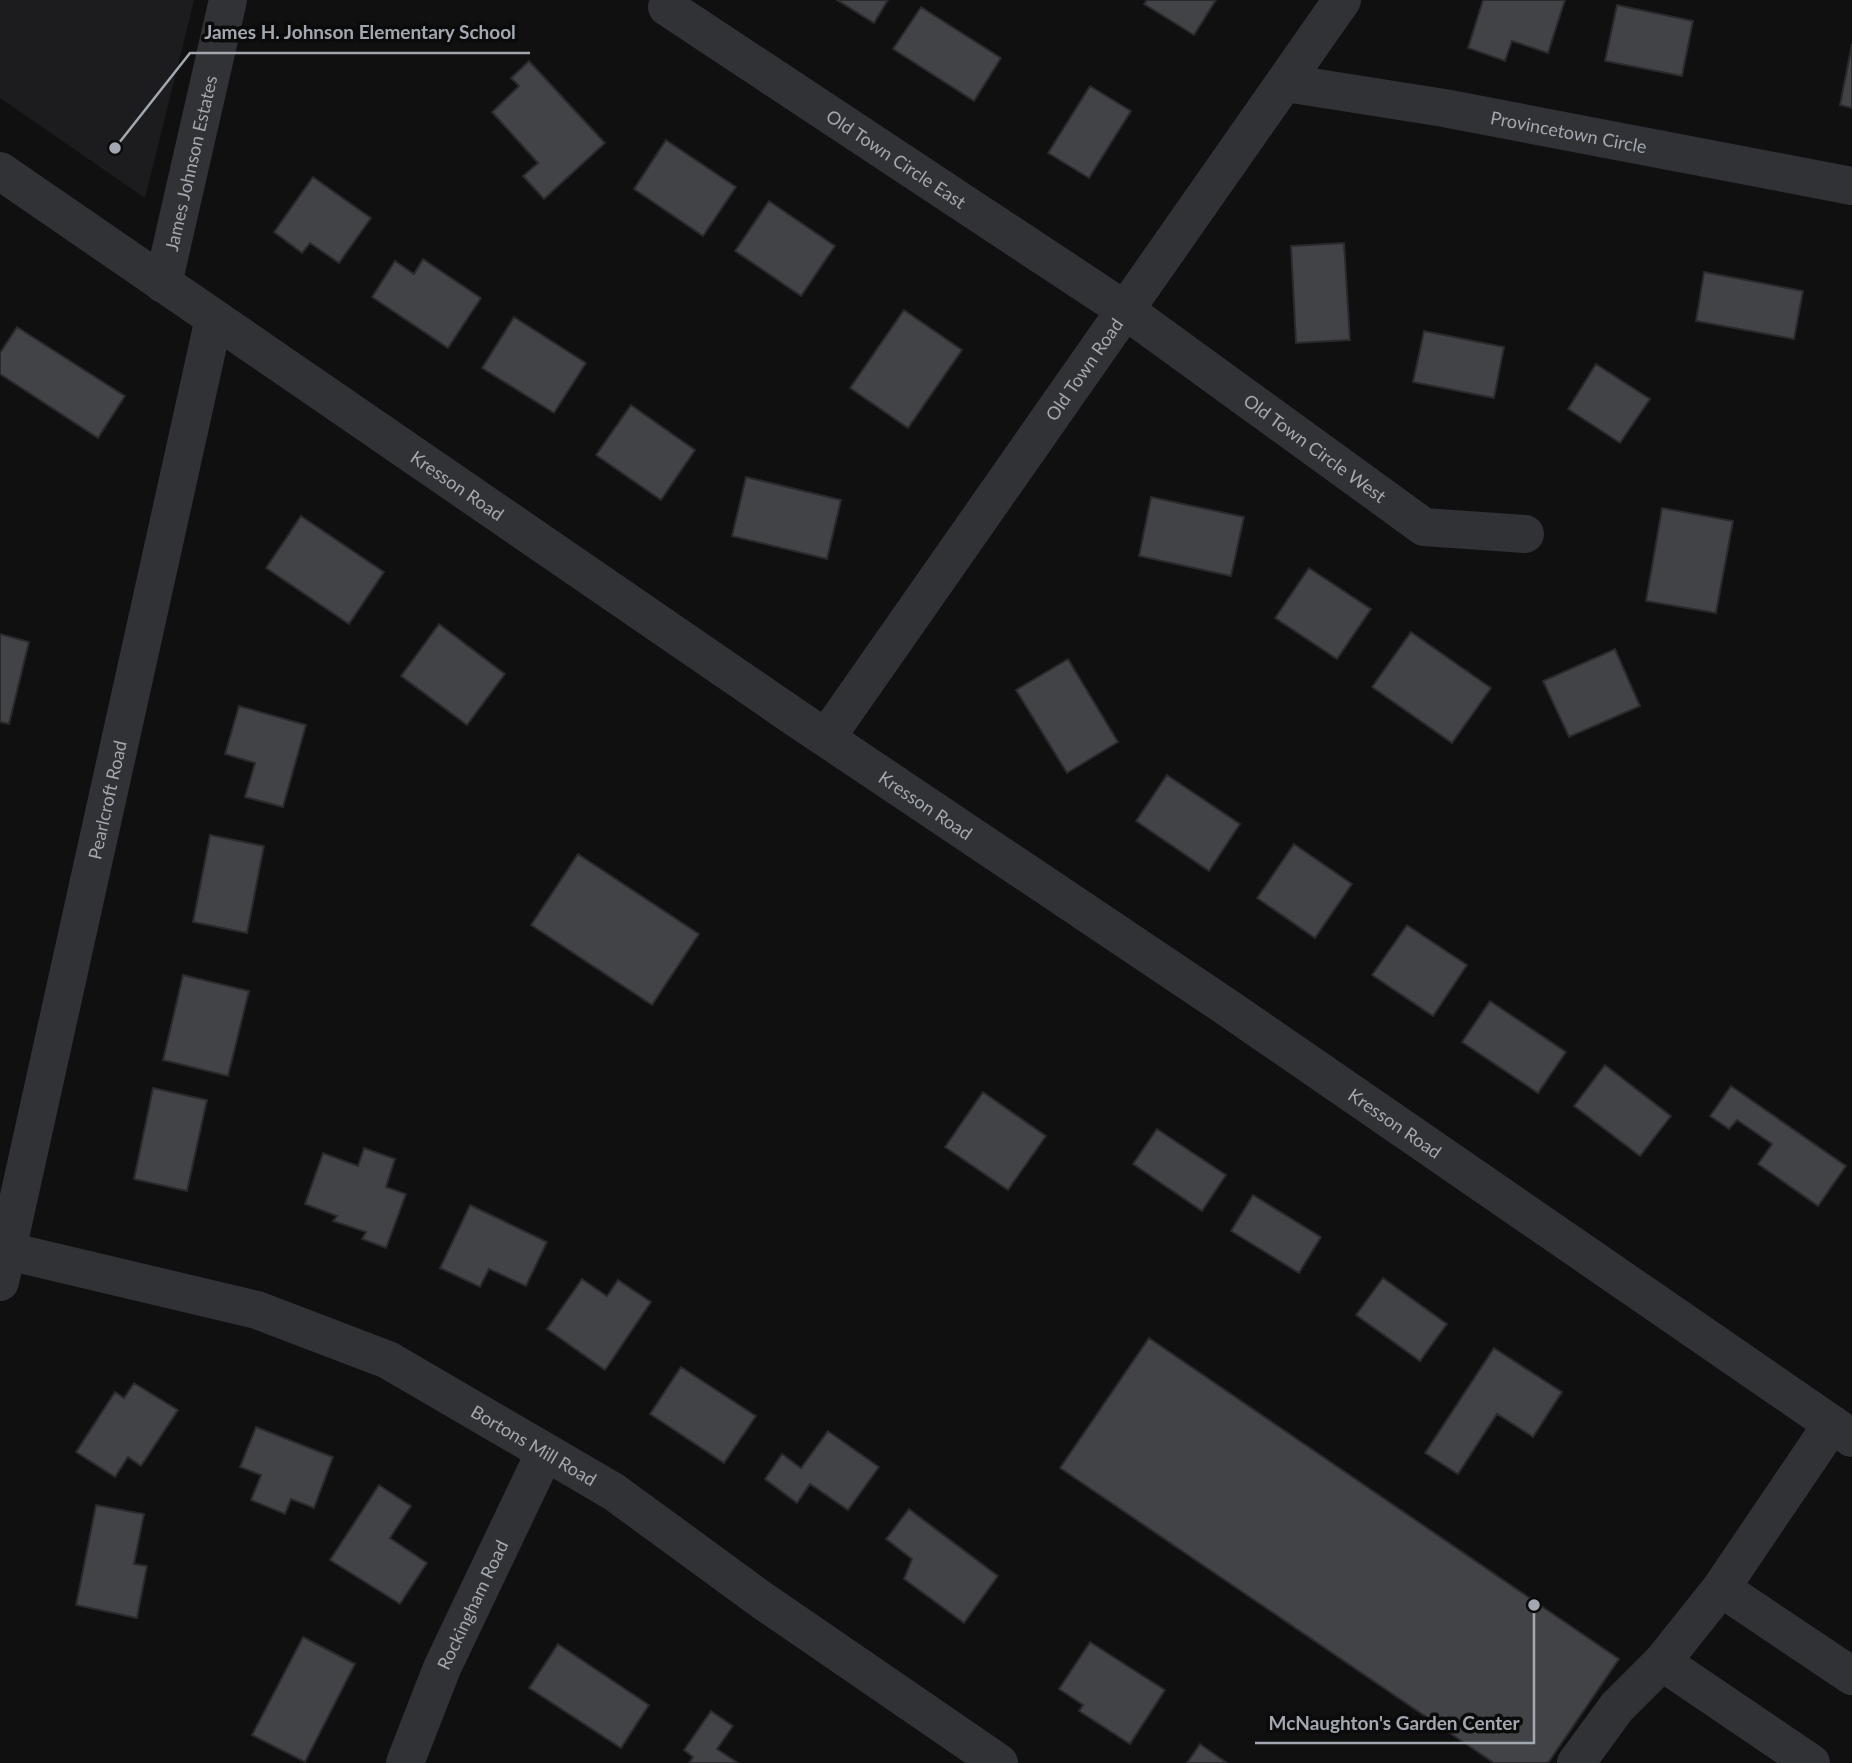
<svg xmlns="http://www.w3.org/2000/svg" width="1852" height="1763" font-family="Lato,sans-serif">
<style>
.built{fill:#1c1c1e}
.building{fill:#424346;stroke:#2a2a2d;stroke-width:2}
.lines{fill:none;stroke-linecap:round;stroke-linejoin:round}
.minor{stroke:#313235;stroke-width:38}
.labels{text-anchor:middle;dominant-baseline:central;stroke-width:7;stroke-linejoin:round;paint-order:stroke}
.street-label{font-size:18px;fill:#a3a8b0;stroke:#0b0b0c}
.leader{fill:none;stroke:#a3a8b0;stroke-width:2.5}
.callout-dot{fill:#a3a8b0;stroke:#0b0b0c;stroke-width:2.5}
.callout-label{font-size:19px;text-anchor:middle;font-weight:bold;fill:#a3a8b0;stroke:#0b0b0c;stroke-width:7;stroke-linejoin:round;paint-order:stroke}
</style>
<rect width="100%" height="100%" fill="#101011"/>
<path class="built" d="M0,0H194L145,198L0,98Z"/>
<path class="building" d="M837,0H888L874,23Z
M1147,0H1216L1194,35L1144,4Z
M1483,0H1565L1548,53L1512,41L1505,61L1468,48Z
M1617,5L1693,21L1682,76L1605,61Z
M921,7L1001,58L974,101L893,49Z
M1852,44V108L1840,105Z
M529,61L605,143L544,199L523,176L538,163L492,112L519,86L511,78Z
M1090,86L1131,111L1089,178L1048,153Z
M666,140L736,187L703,236L634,189Z
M313,177L371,218L339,263L310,243L302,253L274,232Z
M769,201L835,246L801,296L735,251Z
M1344,243L1350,340L1296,343L1291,246Z
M423,259L481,298L448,348L372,297L395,261L414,274Z
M1704,272L1803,291L1794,339L1696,321Z
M904,310L962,350L908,428L850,388Z
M514,317L586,363L554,413L482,368Z
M17,327L125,396L98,438L0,374V353Z
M1424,331L1504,347L1494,398L1413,382Z
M1596,364L1650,399L1620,443L1568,409Z
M631,405L695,450L661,500L596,455Z
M746,477L841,500L827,559L732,536Z
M1151,497L1244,517L1231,576L1139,556Z
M1662,508L1733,521L1716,613L1646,601Z
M301,516L384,572L349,624L266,568Z
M1309,568L1371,609L1337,659L1275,618Z
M439,624L505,674L467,725L401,676Z
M1411,632L1491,688L1452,743L1372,687Z
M0,634L29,642L9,724L0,722Z
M1615,649L1640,706L1569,737L1543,681Z
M1068,659L1118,742L1067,773L1016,690Z
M239,706L306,725L283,807L245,797L255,763L225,754Z
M1167,775L1240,824L1209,871L1136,821Z
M210,835L264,846L247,933L193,922Z
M1294,844L1352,884L1315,938L1257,898Z
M578,854L699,934L652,1005L531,925Z
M1407,925L1467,965L1433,1016L1372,975Z
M183,975L249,991L228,1076L163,1060Z
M1490,1001L1566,1052L1538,1093L1462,1042Z
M1605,1065L1671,1116L1640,1156L1574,1106Z
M1731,1086L1846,1166L1818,1206L1758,1164L1772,1144L1737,1120L1729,1129L1710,1116Z
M153,1088L207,1100L187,1191L134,1179Z
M983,1092L1046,1136L1008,1190L945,1147Z
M1157,1129L1226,1175L1202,1211L1133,1164Z
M364,1148L395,1159L386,1187L406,1194L386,1248L362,1239L366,1232L333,1221L337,1216L305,1204L323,1153L358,1166Z
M1253,1195L1321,1237L1299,1273L1231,1231Z
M470,1205L547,1242L526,1286L489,1269L480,1287L440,1268Z
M1383,1278L1447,1324L1420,1361L1356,1315Z
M582,1279L607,1296L618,1280L651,1302L605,1370L547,1329Z
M1149,1338L1619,1659L1548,1763H1494L1060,1468Z
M1494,1348L1562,1392L1533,1437L1497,1414L1458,1474L1425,1453Z
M681,1367L756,1416L724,1463L650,1414Z
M134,1383L178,1410L141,1466L128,1457L115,1477L76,1452L115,1392L124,1398Z
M256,1427L333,1457L314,1508L291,1499L285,1514L251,1500L261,1475L240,1467Z
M828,1431L879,1467L848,1510L810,1484L797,1503L765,1479L782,1454L801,1468Z
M379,1485L411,1506L390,1538L427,1563L400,1604L330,1560Z
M96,1505L144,1514L134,1564L147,1566L137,1618L76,1605Z
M909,1509L998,1576L964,1623L904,1579L912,1559L886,1539Z
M303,1637L355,1664L305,1762L252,1735Z
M1090,1642L1165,1690L1130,1744L1079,1711L1083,1705L1059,1689Z
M558,1644L649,1705L621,1748L529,1688Z
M711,1711L733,1726L717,1749L738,1763H689L693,1757L684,1750Z
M1200,1744L1227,1763H1187Z"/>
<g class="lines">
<g class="minor">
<path id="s1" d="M667,7L1125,310L1424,527L1525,534"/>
<path id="s2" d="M1286,83L1444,108L1852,186"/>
<path id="s3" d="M0,171L796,718L1228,1008L1852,1438"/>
<path id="s4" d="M163,284L228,0"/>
<path id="s5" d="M826,738L1342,0"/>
<path id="s6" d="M8,1251L257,1310L388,1360L614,1492L763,1601L999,1763"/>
<path id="s7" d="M0,1282L214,318"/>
<path d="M1721,1588L1852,1676"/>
<path id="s8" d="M405,1763L442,1668L545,1452"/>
<path d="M1576,1763L1617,1707L1662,1662"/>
<path d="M1811,1763L1662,1662L1721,1588L1832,1424"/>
</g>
</g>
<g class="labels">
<g class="street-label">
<text stroke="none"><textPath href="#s2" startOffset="287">Provincetown Circle</textPath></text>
<text stroke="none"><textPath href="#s1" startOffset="275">Old Town Circle East</textPath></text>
<text stroke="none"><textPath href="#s4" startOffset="124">James Johnson Estates</textPath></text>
<text stroke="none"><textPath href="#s5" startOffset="450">Old Town Road</textPath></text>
<text stroke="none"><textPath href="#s1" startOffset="784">Old Town Circle West</textPath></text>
<text stroke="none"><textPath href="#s3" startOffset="555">Kresson Road</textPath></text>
<text stroke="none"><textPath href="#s7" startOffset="494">Pearlcroft Road</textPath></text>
<text stroke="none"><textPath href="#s3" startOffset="1122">Kresson Road</textPath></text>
<text stroke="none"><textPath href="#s3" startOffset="1689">Kresson Road</textPath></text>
<text stroke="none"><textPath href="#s6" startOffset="565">Bortons Mill Road</textPath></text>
<text stroke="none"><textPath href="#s8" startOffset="172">Rockingham Road</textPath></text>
</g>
</g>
<path class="leader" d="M115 148L190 53H530M1534 1605L1534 1743H1255"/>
<g class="callout-dot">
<circle cx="115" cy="148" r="7"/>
<circle cx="1534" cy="1605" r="7"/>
</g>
<g class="callout-label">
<text x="360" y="39">James H. Johnson Elementary School</text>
<text x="1394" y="1730">McNaughton's Garden Center</text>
</g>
</svg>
